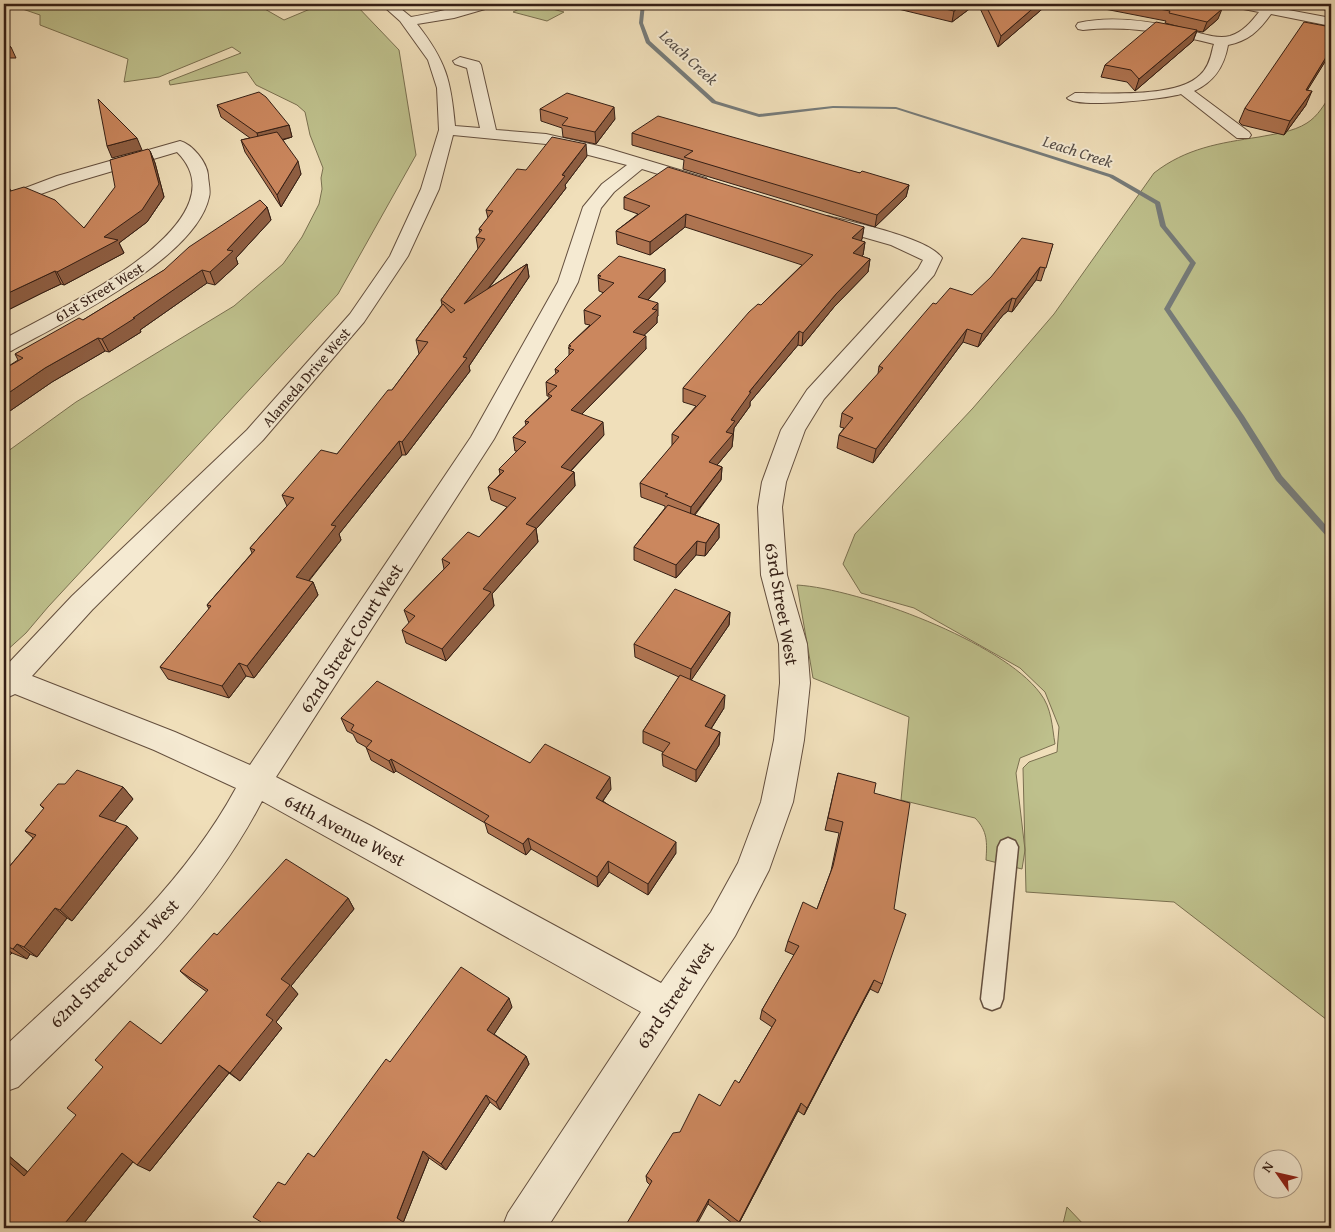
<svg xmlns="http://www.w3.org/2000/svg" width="1335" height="1232" font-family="'Gentium Book Plus',serif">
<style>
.green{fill:#bec08c;stroke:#7a7050}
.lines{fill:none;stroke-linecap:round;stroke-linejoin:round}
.stream{fill:#767b79;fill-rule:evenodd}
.service-casing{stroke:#644f3e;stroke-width:3}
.minor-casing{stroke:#644f3e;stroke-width:2}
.service{fill:#f5ead2;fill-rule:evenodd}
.minor{fill:#f5ead2;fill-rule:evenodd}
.wall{fill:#af7451;stroke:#351f15}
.shaded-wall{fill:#8e5e42;stroke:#351f15}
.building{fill:#cb875e;stroke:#351f15}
.labels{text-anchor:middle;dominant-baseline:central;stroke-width:4;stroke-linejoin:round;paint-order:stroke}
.far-street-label{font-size:15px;fill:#351f15;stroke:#f5ead2}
.far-water-label{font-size:16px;font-style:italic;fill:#554d47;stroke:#f5ead2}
.street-label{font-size:18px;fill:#351f15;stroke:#f5ead2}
</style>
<rect width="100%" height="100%" fill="#f0dfba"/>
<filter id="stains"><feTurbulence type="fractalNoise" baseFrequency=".004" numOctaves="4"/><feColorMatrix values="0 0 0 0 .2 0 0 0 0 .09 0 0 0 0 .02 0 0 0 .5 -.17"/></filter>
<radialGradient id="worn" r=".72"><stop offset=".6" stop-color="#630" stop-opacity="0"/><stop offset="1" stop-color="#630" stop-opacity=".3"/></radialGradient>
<path class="green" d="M8,4H256L284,20L322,4H355L399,50L416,155L338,294L48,607L26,633L4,653V454L76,402L234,306L283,264L302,237L319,204L322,189L321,178L323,168L310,135L305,112L297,105L256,85L247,72L170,85L169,81L241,53L232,47L159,77L124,82L128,59L40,25V15Z
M529,4H533L564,12L547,21L513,12Z
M1331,94V1023L1174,902L1026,892L1025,850L1022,869L986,860C987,843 988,831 975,818L901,800L909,717L813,678L797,585C860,589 1002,642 1040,693C1052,708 1052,727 1055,744L1020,758L1016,773L1025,850L1023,768L1029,762L1057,752L1059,727L1045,692L1020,668L914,608L861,593L843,564L855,534L973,408L1054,314L1154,173C1186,148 1220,143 1259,137C1274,134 1293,132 1307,123C1318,116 1324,105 1331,94Z
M1067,1207L1087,1228H1062Z"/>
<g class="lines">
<path class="stream" d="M641,4H645L643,23L650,41L716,101L759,114L833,106L896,107L1113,175L1160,202L1166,226L1196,263L1170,309L1244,416L1282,476L1331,531V539L1328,538L1276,480L1238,419L1164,309L1190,263L1160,226L1155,204L1109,177L896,109L833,108L759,117L712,103L646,43L639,23Z"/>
<g class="service-casing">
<path id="service" d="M1008,838L1015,841L1018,847L1003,999L1000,1007L992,1010L984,1007L981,999L998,847L1001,841Z"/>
</g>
<g class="minor-casing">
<path id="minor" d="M381,4H395L411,17C437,13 469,2 493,4L492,7L454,18L417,24C446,61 451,80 455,126L480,128L467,68L455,64L453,61L460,57L479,62L481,65L496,130L546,134L603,147L706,178L709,182L706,186L700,187L642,169L614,192L601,208L578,282L494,439L276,777L371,826L661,983L711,912L738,863L761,802L774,740L780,683L779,644L761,575L758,507L762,482L781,430L807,390L918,269L923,260L891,245L821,225L818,221L821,217L827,216C852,222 929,238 942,258L934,275L824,399L805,430L786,482L782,507L787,575L807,644L810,683L804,740L793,802L769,870L735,936L547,1228H502L508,1213L641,1012L262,801C203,915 108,999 18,1087L4,1092V1047C89,968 180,891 236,788L154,750L15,694L4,699V668L72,596L247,430L350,314L390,256L421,189L439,130L437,88L428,60L400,21ZM453,135L546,144L627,165L602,184L583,207L558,282L471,437L250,765L175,732L32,676L92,610L263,440L364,322L408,256L439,189Z
M1232,4H1257L1331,18V26L1271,14C1259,31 1248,41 1228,45C1224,67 1214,82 1194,91L1249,132L1251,135L1249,138H1237L1181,94C1165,99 1076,109 1067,98L1075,93C1107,93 1177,98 1200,75C1208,68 1211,57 1213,47L1214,44C1170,33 1128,25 1083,30L1078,29L1076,26L1078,23C1111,15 1149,21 1181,28C1196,31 1215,40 1230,36C1243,32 1251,22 1259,12L1233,7Z
M180,141C192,144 207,162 208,175C208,181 211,191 209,197C196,259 64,322 11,351L4,353V339C50,313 249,224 177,152L69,184L4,207V196L57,176Z"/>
</g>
<use href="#service" class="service"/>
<use href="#minor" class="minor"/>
</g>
<path class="wall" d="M282,4H304L288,8Z
M895,4H976L952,22L894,8Z
M978,4H1048L998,47Z
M1079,4H1199H1198L1218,19L1203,32L1197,31L1193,41L1135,91L1127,82L1101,77L1105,65L1184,28L1165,23L1166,21Z
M1295,4H1331V11Z
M1331,27V52L1307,90L1306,105L1284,135L1242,125L1239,122L1245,108Z
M4,42L11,47L16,58H4Z
M217,105L289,125L292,137L283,140L301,174L281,207L245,152L241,140L250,138L221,117Z
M540,109L615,119L596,144L563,137L562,128L541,121Z
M632,133L860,173L909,185L906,197L875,227L683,169L684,160L632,145Z
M150,151L155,163L164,197L147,222L119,243L124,253L64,285L61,284L42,293L4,312V179L11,191L84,228Z
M587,156L565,185L566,188L489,288L527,264L529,277L469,366L470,371L406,455H402L339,534L341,540L309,581L313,582L318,595L254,678L246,676L229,698L168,679L160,667L209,609L207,605L252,553L250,548L287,506L282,495L337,454L392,390L419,354L416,340L442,305L441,300L478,249L476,237L480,233L479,229L488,218L486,210L526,170Z
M624,197L864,227L862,239L861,241L865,242L863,255L861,256L870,259L868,272L834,307L802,346L798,345L750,402V406L734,428L732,447L717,465L722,467L721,480L695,515L719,524V538L705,556L696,555L676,578L634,560V547L665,508V506L641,497L640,483L672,446V434L696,406L683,402V388L761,305L802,265L685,227L650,255L617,244L616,231L638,214L624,209Z
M267,207L271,220L236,258L238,264L215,285L207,283L140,330L141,332L109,352L105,351L52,382L4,415V369L18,360L15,354L83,320Z
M1053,244L1041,281L1036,280L1012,312L1008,311L1003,315L978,347L963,342L873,463L837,448L839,435L844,428L840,427L842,413L878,374L879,366L936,304L972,295Z
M665,269V282L648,300L658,316L657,317V323L644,335L646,349L582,414L604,435L571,471L574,472L575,486L536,529L538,542L492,594L494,606L446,661L406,643L402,630L409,623L404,610L444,569L442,559L479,537L507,507L491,500L488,487L500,474L499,469L517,451H515L513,437L526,425L525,421L549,398V396H547L546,382L556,374L555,369L569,356V345L590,325L585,324L584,310L604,293L599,291L598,275Z
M730,612L729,625L691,680L724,708L711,729L720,732L719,745L696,782L663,766L662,754L663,752L643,743V731L679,677L635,657L634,644Z
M341,718L530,763L611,789L603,801L676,853L648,895L609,872L598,887L531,849L526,855L488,833L485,823L396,771L394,773L371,760L366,747L357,742L353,734L347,731Z
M838,773L874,793L882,984L878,993L870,989L804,1115L798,1111L737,1227L708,1204L650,1185L647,1182L646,1176L680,1132L720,1106L739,1083L772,1027L760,1019L762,1010L794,955L785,951L788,941L817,909L831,871L839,833L825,830Z
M123,787L133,799L114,822L138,838L72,921L67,918L37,957L30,954L27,959L12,953L4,961V873L33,838L25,831L44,809L40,805Z
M348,898L354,909L291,986L298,994L276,1022L282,1028L240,1081L229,1073L150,1171L133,1162L80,1228H4L8,1155L28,1172L161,1044L207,992L190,980L180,971L217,935Z
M512,1007L494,1034L526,1056L529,1064L500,1110L490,1102L446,1170L429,1158L403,1223L409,1227L285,1185L314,1157L390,1062Z"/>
<path class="shaded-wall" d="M287,4H304L288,8Z
M964,4H976L952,22L954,11Z
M1038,4H1048L998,47L1001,36Z
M1222,9L1218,19L1203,32L1207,22Z
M1197,30L1193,41L1135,91L1139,79Z
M1331,49V52L1299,104L1306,90Z
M1312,91L1306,105L1284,135L1290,121Z
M614,107L615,119L596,144L595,132Z
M289,125L292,137L260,145L257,133Z
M137,138L142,150L112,158L107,146Z
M586,144L587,156L565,185L566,188L466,317L464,304Z
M150,151L155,163L164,197L147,222L119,243L124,253L64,285L57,272L104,237Z
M298,161L301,174L281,207L277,195Z
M4,179L11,191L4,194Z
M909,185L906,197L875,227L877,215Z
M267,207L271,220L236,258L238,264L215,285L210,272L227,250Z
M686,214L685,227L650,255V242Z
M864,227L862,239L850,251L852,238Z
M865,242L863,255L851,266L853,253Z
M870,259L868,272L834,307L802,346L803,333L836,294Z
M527,264L529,277L469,366L470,371L406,455L402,442L463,357Z
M1040,267L1036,280L1012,312L1016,299Z
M665,269V282L638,310V297Z
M202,270L207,283L140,330L141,332L109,352L102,339Z
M55,271L61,284L42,293L4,312V295Z
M1012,298L1008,311L1003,315L978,347L982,334L1007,302Z
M658,303V316L657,317V323L634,345L633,332L652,309Z
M967,329L963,342L873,463L876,449Z
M799,331L798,345L750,402V406L734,428L732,447L708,476L709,462L726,432L731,420L749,392Z
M646,336V349L572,424L571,410Z
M98,338L105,351L52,382L4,415V396L45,368Z
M603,422L604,435L562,480L561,467Z
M399,441L402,455L339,534L341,540L301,590L296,577L331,525Z
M722,467L721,480L690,520L691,507Z
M574,472L575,486L536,529L538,542L492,594L494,606L446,661L442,649L526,524Z
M719,524V538L705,556L706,543Z
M697,541L696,555L676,578V565Z
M313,582L318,595L254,678L247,666Z
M730,612L729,625L690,682L691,669Z
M239,663L246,676L229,698L222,686Z
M725,695L724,708L705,738V726Z
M720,732L719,745L696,782V770Z
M391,759L396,771L394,773L389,761Z
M610,777L611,789L597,809L596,798Z
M123,787L133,799L110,827L99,816Z
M127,826L138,838L72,921L60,910Z
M528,838L531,849L526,855L523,844Z
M676,842V853L648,895V884Z
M608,861L609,872L598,887L597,877Z
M348,898L354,909L291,986L298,994L276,1022L282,1028L240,1081L230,1073L266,1015L281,979Z
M55,908L67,918L37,957L24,947Z
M17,944L30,954L27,959L13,949Z
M4,947L12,953L4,961Z
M874,980L870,989L804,1115L807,1108Z
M509,998L512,1007L491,1039L487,1030Z
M526,1056L529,1064L500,1110L496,1102Z
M219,1065L229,1073L150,1171L137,1165Z
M486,1095L490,1102L446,1170L441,1164Z
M801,1103L798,1111L737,1227L739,1222Z
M423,1151L429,1158L403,1223L409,1227V1228H399L397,1218Z
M4,1153L8,1155L39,1182L24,1176L4,1158Z
M122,1153L135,1159L80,1228H61Z
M709,1199L708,1204L695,1228H693Z"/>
<path class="building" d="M923,4H964L954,11Z
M985,4H1038L1001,36Z
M1133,4H1196L1222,9L1207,22L1169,13L1170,11Z
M1156,22L1197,30L1139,79L1131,70L1105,65Z
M1304,22L1331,27V49L1306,90L1312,91L1290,121L1248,110L1245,108Z
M4,42L11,47H4Z
M259,92L266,97L289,125L257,133L217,105Z
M567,93L614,107L595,132L562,125L568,118L540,109Z
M98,99L137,138L107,146Z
M658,116L860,173L862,171L909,185L877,215L684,157L693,151L632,133Z
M277,132L298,161L277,195L241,140Z
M552,137L586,144L562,175L565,176L464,304L527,264L463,357L467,358L402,442L399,441L331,525L336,526L296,577L313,582L247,666L239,663L222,686L160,667L211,606L207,605L255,550L250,548L294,498L282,495L321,450L337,454L388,390H392L428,342L416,340L443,304L451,313L455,310L441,300L485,239L476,237L482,230L479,229L493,211L486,210L517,169L526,170Z
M148,149L150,151L159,184L142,210L104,237L118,240L57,272L55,271L4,295V193L24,187L55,200L84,228L115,187L110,160Z
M668,167L864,227L852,238L865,242L853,253L870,259L836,294L803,333L799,331L749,392H751L731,420L735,421L726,432L733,434L709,462L722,467L691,507L665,496L668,494L640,483L679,437L672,434L706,396L683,388L749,312L758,304L761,305L813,255L686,214L650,242L616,231L650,206L624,197Z
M260,200L267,207L227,250L233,251L210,272L202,270L133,318H135L102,339L98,338L45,368L4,396V369L23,358L15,354L79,318L83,320L164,270L189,247Z
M1022,238L1053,244L1046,268L1040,267L1016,299L1012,298L1007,302L982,334L967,329L876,449L839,435L853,418L842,413L883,368L879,366L933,303L936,304L950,288L972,295L991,277Z
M619,256L665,269L638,297L658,303L652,309L657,310L633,332L646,336L571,410L603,422L561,467L574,472L526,524L536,528L483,589L491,592L442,649L402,630L415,616L404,610L450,563L442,559L468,532L479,537L516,498L488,487L504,471L499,469L526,442L513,437L529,422L525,421L552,396L548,394L557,386L546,382L559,371L555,369L574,350L568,348L571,346L569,345L601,316L584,310L614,283L598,278L601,276L598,275Z
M668,505L719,524L706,543L697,541L676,565L634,547Z
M675,589L730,612L691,669L634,644Z
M680,675L725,695L705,726L720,732L696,770L662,754L670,743L643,731Z
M377,681L530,763L545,744L610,777L596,798L676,842L648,884L608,861L597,877L528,838L523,844L484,822L489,816L391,759L389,761L366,748L372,741L351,730L354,725L341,718Z
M77,770L123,787L99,816L127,826L60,910L55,908L24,947L17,944L13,949L4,945V873L36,835L25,831L44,808L40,805L58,784H65Z
M838,773L876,783L874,793L910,803L894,909L906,914L882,984L874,980L807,1108L801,1103L739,1222L709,1199L693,1228H624L652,1181L646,1176L673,1133L680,1132L699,1094L720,1106L735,1080L739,1083L776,1020L762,1010L799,946L788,941L803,902L817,909L833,866L843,822L828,818Z
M286,859L348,898L281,979L290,985L266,1015L273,1020L230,1073L219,1065L137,1165L122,1153L61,1228H4V1158L24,1176L76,1115L67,1108L103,1067L95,1060L130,1021L161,1044L208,990L180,971L214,933L217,935Z
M461,967L509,998L487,1030L526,1056L496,1102L486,1095L441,1164L423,1151L397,1218L403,1222L399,1228H256L261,1222L253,1217L278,1182L285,1185L308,1153L314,1157L386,1059L390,1062Z"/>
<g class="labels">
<g class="far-street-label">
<text transform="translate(99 292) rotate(-31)">61st Street West</text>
<text transform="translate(306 377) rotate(-49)">Alameda Drive West</text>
</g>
<g class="far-water-label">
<text transform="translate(689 57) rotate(43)">Leach Creek</text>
<text transform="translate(1078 151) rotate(18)">Leach Creek</text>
</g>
<g class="street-label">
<text transform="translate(782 604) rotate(80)">63rd Street West</text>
<text transform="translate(351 638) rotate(-57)">62nd Street Court West</text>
<text transform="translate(345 830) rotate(28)">64th Avenue West</text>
<text transform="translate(114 963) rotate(-45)">62nd Street Court West</text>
<text transform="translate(675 995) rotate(-56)">63rd Street West</text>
</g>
</g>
<rect width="1335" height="1232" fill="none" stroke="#f0dfba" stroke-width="20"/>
<rect x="5" y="5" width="1325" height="1222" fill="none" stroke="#351f15" stroke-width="2.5"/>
<rect x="10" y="10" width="1315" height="1212" fill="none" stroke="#351f15"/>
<g transform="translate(1278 1174) rotate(304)"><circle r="24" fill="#f5ead2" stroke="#a89986"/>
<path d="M0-4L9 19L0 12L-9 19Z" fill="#8f2418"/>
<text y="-8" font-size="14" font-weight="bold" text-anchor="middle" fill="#351f15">N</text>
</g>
<rect width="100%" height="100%" filter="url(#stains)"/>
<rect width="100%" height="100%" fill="url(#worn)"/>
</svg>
